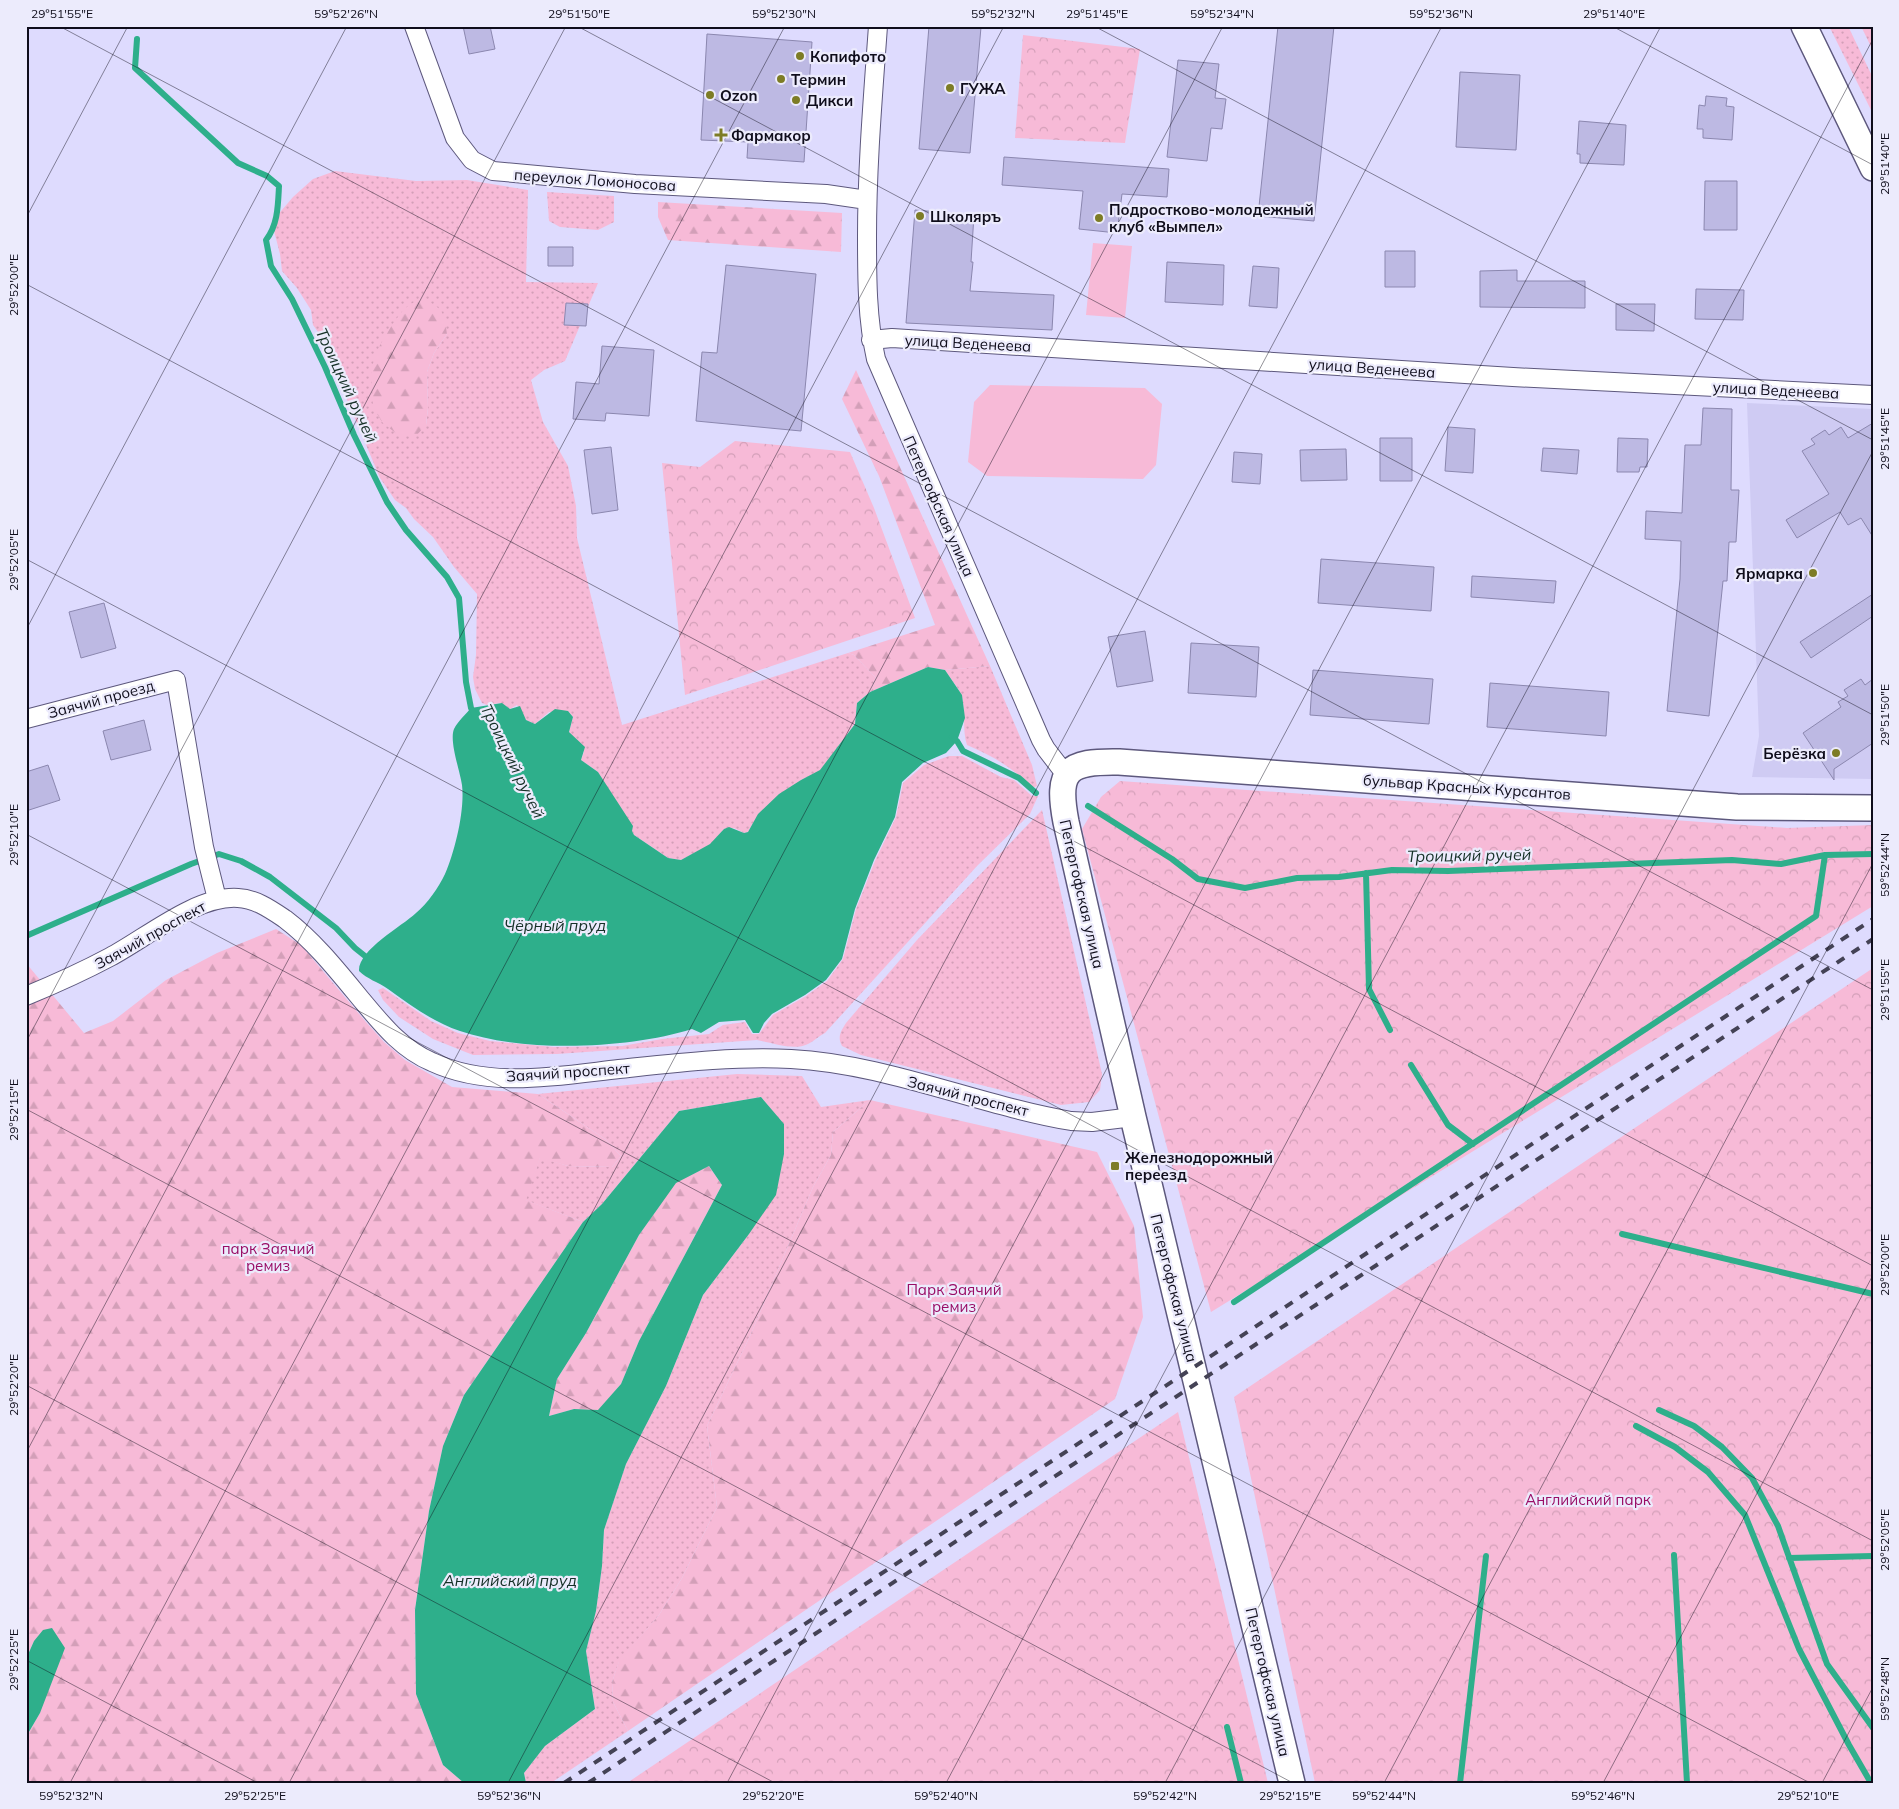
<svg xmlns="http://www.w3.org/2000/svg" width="1899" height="1809" font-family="Mulish,sans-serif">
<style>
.built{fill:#cfcbf3}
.grass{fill:url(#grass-dots);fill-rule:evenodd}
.forest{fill:url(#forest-firs)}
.park{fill:url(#park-crowns)}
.pitch{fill:#f7bad7}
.water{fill:#2eaf8b;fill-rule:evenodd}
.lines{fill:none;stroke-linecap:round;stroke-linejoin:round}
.stream{stroke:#2eaf8b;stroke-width:6}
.building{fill:#bdb9e3;stroke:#8b87af}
.street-casing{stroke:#5d587d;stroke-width:20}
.secondary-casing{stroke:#5d587d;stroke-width:28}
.street{stroke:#fff;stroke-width:18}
.secondary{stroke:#fff;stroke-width:25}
.rail{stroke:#444255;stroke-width:4;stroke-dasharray:9 9;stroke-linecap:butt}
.ticks{fill:none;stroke:#0f0d1b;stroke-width:1;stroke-opacity:0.45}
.poi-dot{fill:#7d7c25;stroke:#ecebfc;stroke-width:2}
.labels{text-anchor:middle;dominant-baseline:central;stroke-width:4.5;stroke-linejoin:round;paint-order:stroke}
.poi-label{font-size:15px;font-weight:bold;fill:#0f0d1b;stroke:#ecebfc;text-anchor:start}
.street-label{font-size:15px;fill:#0f0d1b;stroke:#ecebfc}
.park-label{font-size:15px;fill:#990d66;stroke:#ecebfc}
.water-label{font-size:16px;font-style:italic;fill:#163027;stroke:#ecebfc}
.neatline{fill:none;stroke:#0f0d1b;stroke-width:2}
.ticks-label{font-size:12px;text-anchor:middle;fill:#0f0d1b}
</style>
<defs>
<pattern id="grass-dots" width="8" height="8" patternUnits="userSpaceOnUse" patternTransform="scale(1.25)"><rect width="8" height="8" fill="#f7bad7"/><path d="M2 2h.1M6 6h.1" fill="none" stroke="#d39fb8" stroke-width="1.8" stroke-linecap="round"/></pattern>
<pattern id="forest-firs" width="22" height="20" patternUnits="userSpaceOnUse" patternTransform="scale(1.25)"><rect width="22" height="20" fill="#f7bad7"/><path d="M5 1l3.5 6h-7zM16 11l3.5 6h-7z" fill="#d39fb8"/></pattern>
<pattern id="park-crowns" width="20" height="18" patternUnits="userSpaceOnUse" patternTransform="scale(1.25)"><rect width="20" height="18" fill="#f7bad7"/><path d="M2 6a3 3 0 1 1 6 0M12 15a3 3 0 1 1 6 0" fill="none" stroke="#d39fb8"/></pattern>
</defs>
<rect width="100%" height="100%" fill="#dedbfe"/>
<path class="built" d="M1747,403L1873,409V779L1752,777L1759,736Z"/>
<path class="grass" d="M1829,26H1848L1873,78V114Z
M1861,26H1873V51Z
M335,171L416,181L467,180L528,190L526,282L598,283L565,361L544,370L531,380L543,422L568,466L576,506L577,538L622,725L848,653L854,655L876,678L870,692L857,703L855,723L837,750L820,771L801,780L753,823L748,832L744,833L734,828L724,829L711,844L704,848L681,860L668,858L634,835L598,772L581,760L584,752L569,732L573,717L569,712H549L535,724L526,720L517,705L510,709L501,703L487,705L482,703L475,689L473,677L476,655L477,594L454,567L433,537L414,519L406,508L395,500L380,478L337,376L331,350L313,325L311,310L297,288L282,271L280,254L273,227L276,217L293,197L313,179ZM420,298L447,334L434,353L427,372L428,408L426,425Z
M547,192L614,196V222L598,230L560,227L549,221Z
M990,666L1032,765L1037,786L1032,788C1014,768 991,755 967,745C962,730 966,713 962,697C959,688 950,678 945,670Z
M949,756H962L1001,777L1014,780L1032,796H1038L1030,814L977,866L825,1033C819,1036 814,1041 808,1044C794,1051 772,1043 757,1040L557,1054L473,1055L433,1039L399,1017L383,1000L378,990L383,988L431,1021L458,1033L490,1041L554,1047L622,1046L662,1039L709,1034L723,1025L745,1022L752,1034H759L773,1015L806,996L827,981L843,959L856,909L875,861L896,817L903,783L924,765Z
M1042,810L1102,1074L1100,1090L1089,1102L1061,1105L861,1055L842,1046C837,1037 841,1031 846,1023L917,940Z
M737,1074L802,1076L821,1107L870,1100L833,1132L831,1155L813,1187L750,1336L707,1426L717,1507L682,1578L659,1615L619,1662L612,1682L613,1702L628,1731L551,1783H526L524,1773L545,1746L595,1709L586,1651L596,1611L602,1566L604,1530L626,1464L666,1386L703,1295L749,1234L784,1154V1125L761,1097L679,1111L602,1204L583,1222L525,1200L540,1157L568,1166L612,1167L621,1156L605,1139L538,1094Z"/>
<path class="forest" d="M658,202L842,213L841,252L668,240L658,217Z
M420,298C443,308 444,311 447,334L434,353L427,372L428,408L426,425L415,437L398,435L382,422L373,407L371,369L379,347L391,326L404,309Z
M856,370L990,666L945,670L928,667L870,692L876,678L854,655L848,653L935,625L879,476L842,399Z
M276,929L301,945L366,1022L384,1042L405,1060L452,1087L538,1094L605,1139L621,1156L612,1167L568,1166L540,1158L526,1200L583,1222L464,1395L443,1446L429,1511L415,1610L416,1694L443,1765L464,1783H26V1737L40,1713L34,1641L26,1659V963L84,1033L113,1021L166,980L217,953Z
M870,1100L1097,1152L1134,1226L1143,1317L1115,1399L628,1731L613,1702L612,1682L619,1661L659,1615L682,1578L717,1507L707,1426L750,1336L813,1187L831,1155L833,1132Z
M709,1166L722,1185L639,1341L621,1384L598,1411L574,1409L549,1416L557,1379L586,1333L639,1235L676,1182Z"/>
<path class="park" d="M1023,35L1140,49L1125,143L1015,138Z
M735,441L850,452L874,508L915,618L685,695L662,463L700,467Z
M1120,781L1787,828L1873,825V906L1211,1312L1082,829L1101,797Z
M1873,968V1783H1315L1234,1397Z
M1178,1412L1268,1783H627Z"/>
<path class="pitch" d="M1093,243L1132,246L1125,318L1086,315Z
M990,385L1145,388L1162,404L1156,465L1143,479L987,476L968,462L974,402Z"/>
<path class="water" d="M928,667L945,670L962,695L965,718L957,741L946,753L923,763L902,782L895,817L874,860L855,909L842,959L826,980L805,995L772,1014L764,1023L759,1033H753L745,1020L719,1022L701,1033L692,1029C628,1049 524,1053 460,1031C433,1022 410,1005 388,989C378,982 367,979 359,971C358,950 401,927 416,913C427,904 439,887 445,874C455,851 465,810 462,785C460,771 449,741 454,729C458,721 466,714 471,708L502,703L510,709L520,706L526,720L535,724L555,709L568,711L573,717L569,732L585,747L581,760L598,772L633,826L632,831L634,835L668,858L681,860L710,844L724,829L729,827L744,833L748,832L758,814L779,794L801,780L820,770L855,724L857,703L870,692Z
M761,1097L784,1124V1154L776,1195L749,1234L703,1295L666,1386L626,1464L604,1530L602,1566L596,1611L586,1651L595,1709L545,1746L524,1773L526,1783H464L443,1765L416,1694L415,1610L429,1511L443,1446L464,1395L583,1222L602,1204L679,1111ZM709,1166L722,1185L639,1341L621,1384L598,1410L574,1409L549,1416L557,1379L586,1333L639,1235L676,1183Z
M52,1628L65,1648L40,1713L26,1737V1659L34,1641L43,1630Z"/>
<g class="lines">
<path class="stream" d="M137,39L135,68L238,163L267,176L279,186C278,205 278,225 266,240L271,266L292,299L325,367L354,435L387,502L406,530L447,577L459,598L466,682L471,708L475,716
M952,737L957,741L963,751L1019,778L1036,793
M1088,806L1172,859L1198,879L1245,888L1297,878L1339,877L1392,870L1448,871L1732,860L1781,864L1825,855L1873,854
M1366,873L1369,989L1390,1030
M26,936L191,864L219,854L241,861L270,877L336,928L355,948L365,956
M1411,1065L1448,1125L1473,1144
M1622,1234L1873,1294
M1234,1302L1816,916L1825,855
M1659,1410L1694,1426L1722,1447L1752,1478L1778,1526L1827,1664L1873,1728
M1636,1426L1675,1447L1708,1472L1745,1515L1799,1649L1849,1745L1871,1783
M1674,1555L1687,1783
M1789,1558L1873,1556
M1227,1727L1241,1783
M1460,1783L1486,1556"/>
</g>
<path class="building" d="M463,26H490L495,49L469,54Z
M929,26L981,27L970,153L919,149Z
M1278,26H1334L1314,221L1258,216Z
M707,34L812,42L804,162L747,158L748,142L701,140Z
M1178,60L1219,64L1215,98L1226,99L1222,129L1211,128L1207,161L1167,157Z
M1460,72L1520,75L1516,150L1456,147Z
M1706,96L1727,98L1726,106L1734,107L1732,140L1703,138V129H1697L1699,105L1705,106Z
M1579,121L1626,125L1624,165L1580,163V154H1577Z
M1004,157L1169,169L1167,197L1122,194L1117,233L1079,229L1083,191L1002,185Z
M1705,181H1737V230H1704Z
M915,210L974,215L971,262H973L970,291L1054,295L1052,330L906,323Z
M548,247H573V266H548Z
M1385,251H1415V287H1385Z
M1167,262L1224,265L1223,305L1165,302Z
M726,265L816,274L801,431L696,421L702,352L717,353Z
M1253,266L1279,268L1277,308L1249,306Z
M1517,270V281H1585V308L1480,307V271Z
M1696,289L1744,290L1743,320L1695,319Z
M566,303L588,304L586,326L564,325Z
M1616,304H1655L1654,331L1616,330Z
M602,346L654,350L649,416L606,413L605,421L573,419L576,382L599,384Z
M1703,408L1732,409L1731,490H1739L1736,542H1729L1727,581H1723L1709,716L1667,711L1680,579L1681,541L1645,539L1646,511L1682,513L1685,445H1701Z
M1873,423V537L1861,518L1848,525L1840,512L1797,538L1786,520L1829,494L1802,451L1815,444L1811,439L1825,430L1829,435L1841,427L1848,438Z
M1448,427L1475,429L1473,473L1445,471Z
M1380,438H1412V481H1380Z
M1618,438L1648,439L1647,467H1640L1639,472H1617Z
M611,447L618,510L592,514L584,450Z
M1543,448L1579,450L1577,474L1541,471Z
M1346,449L1347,480L1301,481L1300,450Z
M1234,452L1262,454L1260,484L1232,482Z
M1321,559L1434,567L1431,611L1318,603Z
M1472,576L1556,581L1554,603L1471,597Z
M1873,594V616L1811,658L1800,642Z
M104,603L116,648L81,658L69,612Z
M1145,631L1153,681L1117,687L1108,637Z
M1191,643L1259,647L1256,697L1188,693Z
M1313,670L1433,679L1429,724L1310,715Z
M1861,679L1865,685L1873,679V743L1834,769V780L1803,733L1841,707L1838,702L1848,696L1844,690Z
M1490,683L1609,692L1606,736L1487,727Z
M144,720L151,750L111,760L103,731Z
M48,765L60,800L26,811V772Z"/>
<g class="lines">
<g class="street-casing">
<path id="street" d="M414,26L455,138L472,160L493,171L635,184L826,194L867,200
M878,26C873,96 867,166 867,237C867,277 867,319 876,359L1041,740L1046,749L1066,775
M871,340L892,338L1513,377L1873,395
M26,719L176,680L204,847L217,899
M26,996C55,984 82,972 110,957C146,938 197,895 238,898C256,899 270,909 285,919C314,941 337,970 360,998C381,1023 401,1049 432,1062C490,1089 558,1076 619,1069C676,1063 734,1056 791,1059C887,1064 977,1105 1071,1121L1092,1122L1133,1117"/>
</g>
<g class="secondary-casing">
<path id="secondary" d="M1804,26L1873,168
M1292,1783L1133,1117L1066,822C1056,770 1067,761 1119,762L1737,807L1873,808"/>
</g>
<use href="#street" class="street"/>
<use href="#secondary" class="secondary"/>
<path class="rail" d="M564,1783L1873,919
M588,1783L1873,939"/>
</g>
<path class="ticks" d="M59,26L1873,990M577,26L1873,715M1094,26L1873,440M1612,26L1873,165M26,218L128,26M26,284L1873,1266M26,559L1873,1541M26,630L347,26M26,834L1810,1783M26,1042L566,26M26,1109L1293,1783M26,1385L775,1783M26,1453L785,26M26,1660L258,1783M70,1783L1004,26M289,1783L1223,26M508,1783L1442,26M727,1783L1661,26M946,1783L1873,39M1165,1783L1873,451M1384,1783L1873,863M1603,1783L1873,1275M1822,1783L1873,1687"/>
<g class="poi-dot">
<circle cx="800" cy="56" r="5"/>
<circle cx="781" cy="79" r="5"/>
<circle cx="950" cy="88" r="5"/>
<circle cx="710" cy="95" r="5"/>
<circle cx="796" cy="100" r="5"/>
<path d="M718.5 127.5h5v5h5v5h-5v5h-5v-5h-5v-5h5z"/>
<circle cx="920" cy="216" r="5"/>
<circle cx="1099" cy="218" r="5"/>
<circle cx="1813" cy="573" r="5"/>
<circle cx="1836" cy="753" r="5"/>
<rect x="1110" y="1161" width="10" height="10" rx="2.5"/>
</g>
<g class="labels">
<g class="poi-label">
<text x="810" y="56">Копифото</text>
<text x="791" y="79">Термин</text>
<text x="960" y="88">ГУЖА</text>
<text x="720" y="95">Ozon</text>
<text x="806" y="100">Дикси</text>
<text x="731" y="135">Фармакор</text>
<text x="1109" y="209">Подростково-молодежный<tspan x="1109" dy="17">клуб «Вымпел»</tspan></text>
<text x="930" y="216">Школяръ</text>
<text x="1803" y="573" text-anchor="end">Ярмарка</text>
<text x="1826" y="753" text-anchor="end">Берёзка</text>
<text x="1125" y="1157">Железнодорожный<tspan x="1125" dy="17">переезд</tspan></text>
</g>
<g class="street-label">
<text transform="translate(595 180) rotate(4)">переулок Ломоносова</text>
<text transform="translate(968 343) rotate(3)">улица Веденеева</text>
<text transform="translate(1372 368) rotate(4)">улица Веденеева</text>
<text transform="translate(1776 390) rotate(3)">улица Веденеева</text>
<text transform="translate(939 506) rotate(66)">Петергофская улица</text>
<text transform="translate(101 699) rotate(-15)">Заячий проезд</text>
<text transform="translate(1467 787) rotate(4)">бульвар Красных Курсантов</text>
<text transform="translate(1082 894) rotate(77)">Петергофская улица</text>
<text transform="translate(150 935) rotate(-29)">Заячий проспект</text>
<text transform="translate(568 1072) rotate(-4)">Заячий проспект</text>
<text transform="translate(968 1096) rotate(14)">Заячий проспект</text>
<text transform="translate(1174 1288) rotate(76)">Петергофская улица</text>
<text transform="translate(1268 1682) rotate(77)">Петергофская улица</text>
</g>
<g class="park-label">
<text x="268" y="1248">парк Заячий<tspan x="268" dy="17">ремиз</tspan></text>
<text x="954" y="1289">Парк Заячий<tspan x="954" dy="17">ремиз</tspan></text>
<text x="1588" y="1499">Английский парк</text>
</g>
<g class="water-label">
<text transform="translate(347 385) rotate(65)">Троицкий ручей</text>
<text transform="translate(513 761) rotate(64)">Троицкий ручей</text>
<text transform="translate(1469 855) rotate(-1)">Троицкий ручей</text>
<text x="555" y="925">Чёрный пруд</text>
<text x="510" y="1580">Английский пруд</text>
</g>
</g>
<rect width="1899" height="1809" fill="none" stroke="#ecebfc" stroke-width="55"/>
<rect x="28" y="28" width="1844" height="1754" class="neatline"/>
<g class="ticks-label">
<text x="62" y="18">29°51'55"E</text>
<text x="346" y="18">59°52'26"N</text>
<text x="579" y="18">29°51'50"E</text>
<text x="784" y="18">59°52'30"N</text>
<text x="1003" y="18">59°52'32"N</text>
<text x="1097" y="18">29°51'45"E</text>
<text x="1222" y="18">59°52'34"N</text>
<text x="1441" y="18">59°52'36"N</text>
<text x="1614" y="18">29°51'40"E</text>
<text transform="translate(1885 164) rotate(-90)" y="4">29°51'40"E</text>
<text transform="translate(14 285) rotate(-90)" y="4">29°52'00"E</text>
<text transform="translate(1885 439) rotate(-90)" y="4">29°51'45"E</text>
<text transform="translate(14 560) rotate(-90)" y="4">29°52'05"E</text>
<text transform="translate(1885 715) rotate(-90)" y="4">29°51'50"E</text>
<text transform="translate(14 835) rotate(-90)" y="4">29°52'10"E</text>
<text transform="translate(1885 865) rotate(-90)" y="4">59°52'44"N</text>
<text transform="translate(1885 990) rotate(-90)" y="4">29°51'55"E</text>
<text transform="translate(14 1110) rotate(-90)" y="4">29°52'15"E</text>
<text transform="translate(1885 1265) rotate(-90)" y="4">29°52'00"E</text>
<text transform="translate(14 1385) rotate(-90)" y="4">29°52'20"E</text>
<text transform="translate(1885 1540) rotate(-90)" y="4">29°52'05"E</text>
<text transform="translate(14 1660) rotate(-90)" y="4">29°52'25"E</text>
<text transform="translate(1885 1689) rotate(-90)" y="4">59°52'48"N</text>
<text x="71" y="1800">59°52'32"N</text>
<text x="255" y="1800">29°52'25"E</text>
<text x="509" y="1800">59°52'36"N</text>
<text x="773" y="1800">29°52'20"E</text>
<text x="946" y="1800">59°52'40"N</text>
<text x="1165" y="1800">59°52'42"N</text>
<text x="1290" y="1800">29°52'15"E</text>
<text x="1384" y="1800">59°52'44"N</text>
<text x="1603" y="1800">59°52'46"N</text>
<text x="1808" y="1800">29°52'10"E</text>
</g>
</svg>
